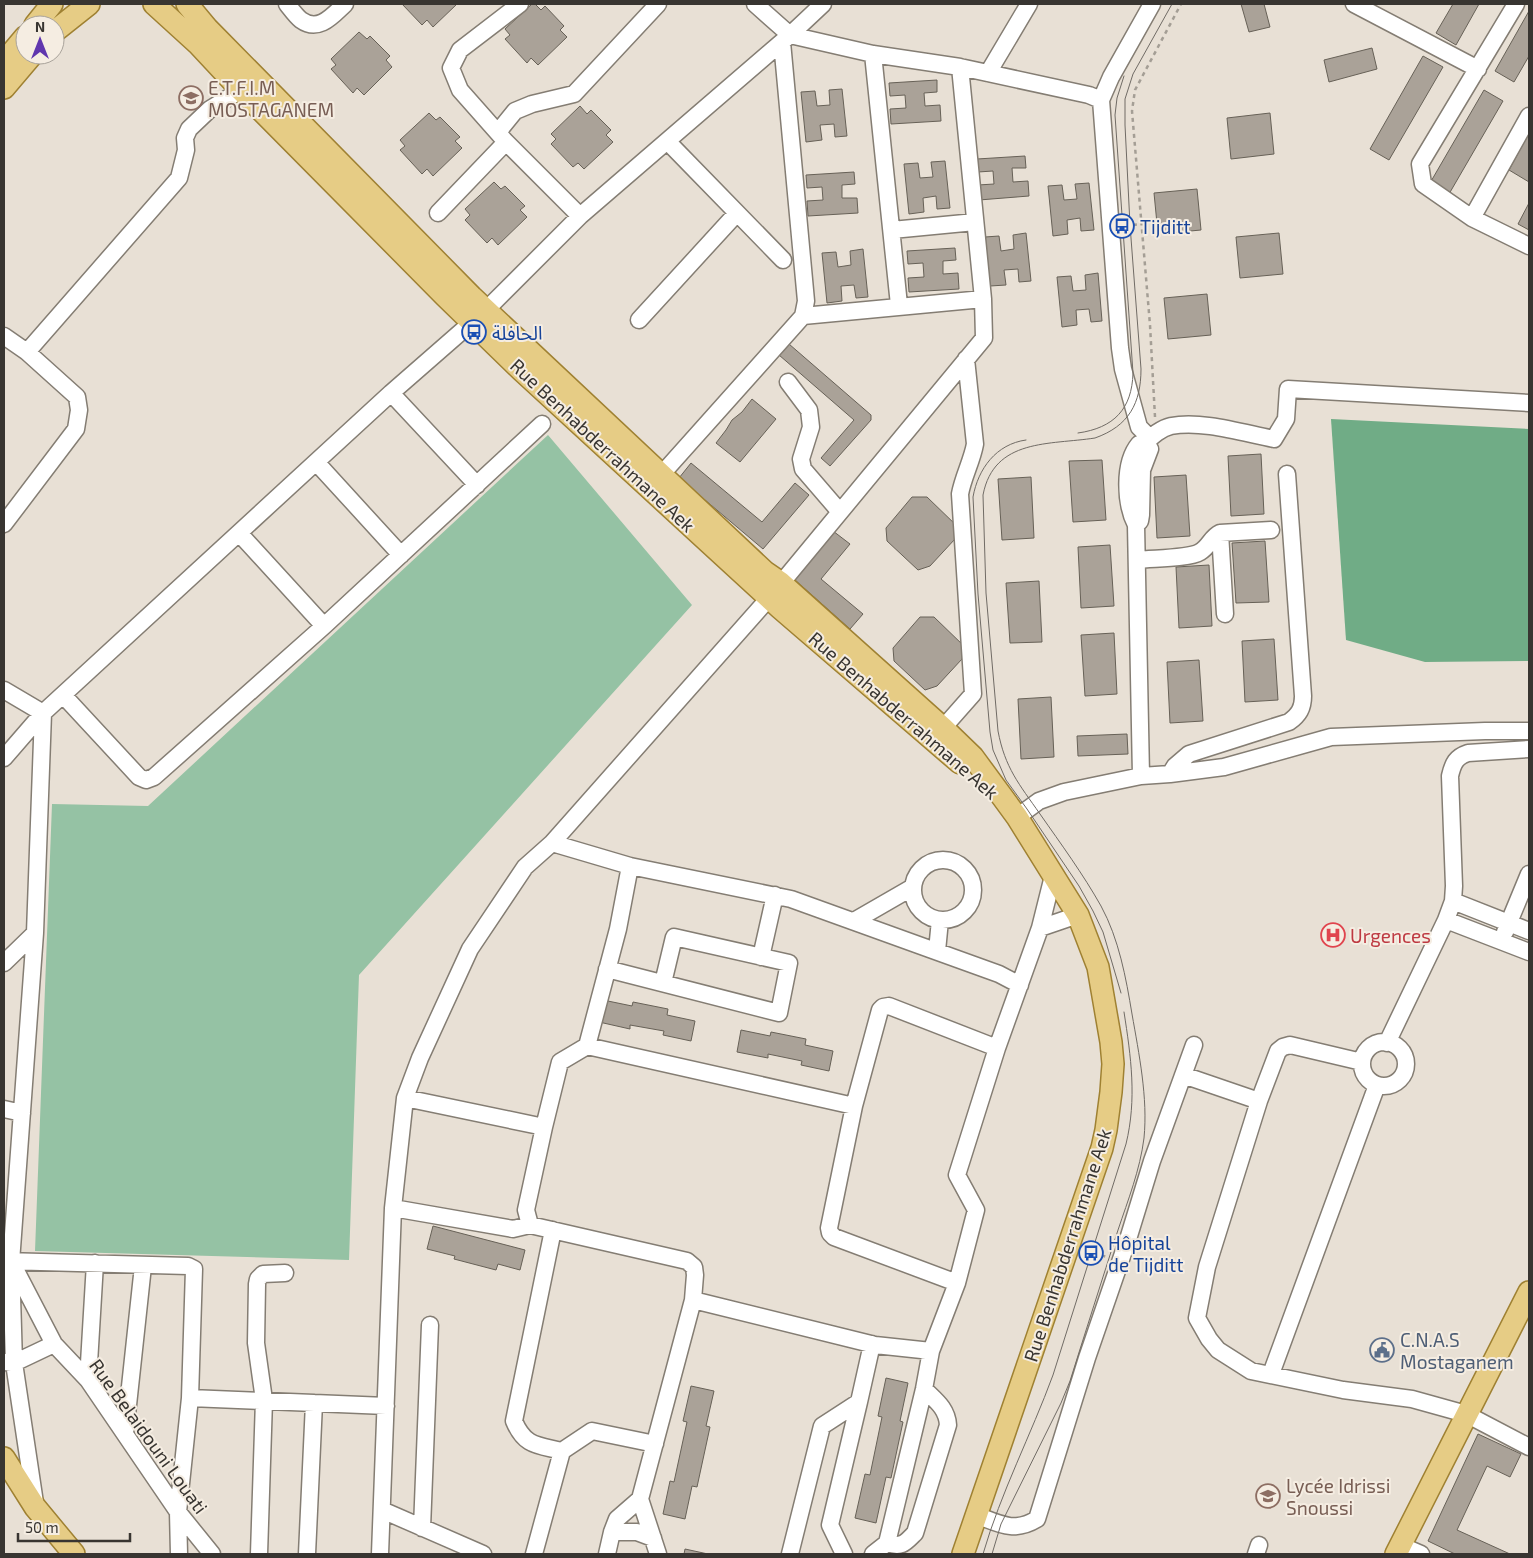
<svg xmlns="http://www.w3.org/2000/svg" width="1533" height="1558" font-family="'Exo 2','Noto Sans Arabic',sans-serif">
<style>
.green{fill:#95c2a4}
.forest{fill:#70ac86}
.building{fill:#aaa298;stroke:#676157}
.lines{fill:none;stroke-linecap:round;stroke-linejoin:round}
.minor-casing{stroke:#847d73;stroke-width:19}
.major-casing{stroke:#9f8132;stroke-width:24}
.path{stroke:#a49e95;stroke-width:2.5;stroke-dasharray:4 4;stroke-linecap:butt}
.minor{stroke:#fff;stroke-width:16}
.major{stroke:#e6cc85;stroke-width:21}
.tram{stroke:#706b65;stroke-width:1}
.labels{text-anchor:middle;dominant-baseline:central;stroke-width:4;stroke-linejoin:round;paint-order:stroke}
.education-label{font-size:19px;fill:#785e54;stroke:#f5ede2;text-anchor:start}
.transit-label{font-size:19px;fill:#164399;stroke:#f5ede2;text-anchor:start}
.street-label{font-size:19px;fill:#383531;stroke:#f5ede2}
.health-label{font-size:19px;fill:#be3a42;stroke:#f5ede2;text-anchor:start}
.service-label{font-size:19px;fill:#4e5e75;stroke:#f5ede2;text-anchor:start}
</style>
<rect width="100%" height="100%" fill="#e8e0d5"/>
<path class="green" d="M548,435L692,605L359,975L349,1260L35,1251L52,804L148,806Z"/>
<path class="forest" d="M1331,419L1529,429V661L1425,662L1346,640Z"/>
<path class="building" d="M402,4H457L433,27L427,20L422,25Z
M532,4H535L541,10L545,6L564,26L560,30L567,37L538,65L531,58L527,63L505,39L510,35L505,29Z
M1241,4H1264L1270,27L1249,32Z
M1453,4H1479L1456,45L1436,33Z
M1529,11V56L1514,82L1495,71Z
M359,32L367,39L370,36L390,56L386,60L392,67L364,95L357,88L353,93L331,69L336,65L331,59Z
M1372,48L1377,69L1329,82L1324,60Z
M1423,56L1443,67L1389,160L1370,149Z
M937,80V92L924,93L925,106L940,105L941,121L891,124L890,109L906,108L905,95L890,96L889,83Z
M842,89L847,136L835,137L834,124L820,125L822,140L806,142L801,92L815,91L817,106L830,105L829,90Z
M1484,90L1503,101L1449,194L1430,183Z
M580,106L587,114L591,110L611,130L606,135L613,142L584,169L578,163L573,167L551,144L556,139L551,134Z
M429,113L436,120L440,117L460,137L455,141L462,148L433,176L427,169L422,174L400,150L405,146L400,140Z
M1270,113L1274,154L1231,159L1227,118Z
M1529,133V182L1509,170Z
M1025,156L1026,168H1012L1013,182L1028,181L1029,196L979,200L978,185L994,184L993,171L978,172L977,159Z
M945,161L950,208L937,209L936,196L923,198L924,212L909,214L904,164L918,163L920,178L933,177L931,162Z
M854,172L855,184L842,185V198H857L858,213L808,216L807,201L823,200L822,187L807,188L806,175Z
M494,182L501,189L505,186L525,206L520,210L527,217L498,245L492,238L487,243L465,220L470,215L465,209Z
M1089,183L1094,230L1081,231L1080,218L1067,220L1068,234L1053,236L1048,186L1062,185L1064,200L1077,199L1075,184Z
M1197,189L1201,230L1158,234L1154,193Z
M1529,203V230L1518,224Z
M1026,233L1031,281L1019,282L1018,269L1004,270L1006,285L990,286L985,237L999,236L1001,251L1014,249L1013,235Z
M1279,233L1283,274L1240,278L1236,237Z
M955,248L956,260L943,261V274L958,273L959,289L909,292L908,278L924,277L923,263L908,264L907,251Z
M863,249L868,297L856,298L854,285L841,286L842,301L827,303L822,253L836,252L838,267L851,265L850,251Z
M1098,273L1102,321L1091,322L1089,309L1076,310L1077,325L1062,327L1057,277L1071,276L1073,291L1086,290L1085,275Z
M1207,294L1211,335L1168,339L1164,298Z
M789,344L871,415V420L830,466L821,458L854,420L779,355Z
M752,399L776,419L740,462L716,443L726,430L732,420L742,412Z
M1261,454L1264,514L1231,516L1228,456Z
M1102,460L1106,520L1073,522L1069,461Z
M691,463L762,522L795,483L809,495L763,549L679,478Z
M1186,475L1190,536L1157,538L1154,477Z
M1031,477L1034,538L1002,540L998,479Z
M912,497H927L958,527L955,539L930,566L918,570L887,541L886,528Z
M833,531L850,544L821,579L863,614L850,629L795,580Z
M1265,541L1269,602L1236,603L1232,543Z
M1110,545L1114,606L1081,608L1078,547Z
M1209,565L1212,626L1179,628L1176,567Z
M1039,581L1042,642L1010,643L1006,583Z
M920,617H934L965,647L962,659L937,686L925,690L894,661L893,648Z
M1114,633L1117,694L1085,696L1081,635Z
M1274,639L1278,700L1245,702L1242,641Z
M1199,660L1203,721L1170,723L1167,662Z
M1051,697L1054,757L1021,759L1018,699Z
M1127,734L1128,754L1078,756L1077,736Z
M603,1000L632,1006L633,1002L668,1009L667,1015L695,1021L691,1041L663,1035L664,1031L630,1025V1029L599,1022Z
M741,1030L770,1036L771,1032L806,1039L805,1045L833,1051L829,1071L801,1065L802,1061L768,1054V1058L737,1052Z
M433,1226L525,1250L520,1270L498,1264L496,1270L454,1259L455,1256L427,1249Z
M886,1378L908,1383L900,1421L903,1422L891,1478L886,1477L876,1523L855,1518L865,1474L870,1475L882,1417L878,1416Z
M691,1386L714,1391L706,1426L710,1427L697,1487L692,1486L685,1519L663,1514L670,1481L674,1482L687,1422L683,1421Z
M1478,1434L1521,1454L1510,1477L1487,1466L1457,1530L1510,1554H1455L1428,1541Z
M685,1549L708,1554H684Z"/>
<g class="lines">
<g class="minor-casing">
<path id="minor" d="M287,4C291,9 296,16 301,20C319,33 333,15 345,4
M520,4L460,50L451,68L460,90L506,142L580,216
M755,4L790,35L873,54L960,67L1089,95L1101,100L1120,348L1123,369L1139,427L1150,438
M1354,4L1478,69
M1516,4L1420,164L1423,184L1472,218L1529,246
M782,42L806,301L803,316
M873,54L899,305
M988,73L1029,4
M1101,100L1111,77L1152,4
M498,132L515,111L532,104L574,94L658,4
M667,141L783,260
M438,213L506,142
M1472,218L1529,116
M892,230L975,222
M639,320L737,213
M4,336L27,352L77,397L79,410L76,429L4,524
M27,352L179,178L186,150L185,138L189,129L210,109L241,90
M788,382L809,410L811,427L801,459L803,469L840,512
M391,393L477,485
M316,462L401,555
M661,475L803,316L983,299
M1136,525L1140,521L1141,515L1142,470L1150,449L1146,443
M239,533L324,626
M1220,533L1225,614
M1137,560C1152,558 1188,559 1200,552C1209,547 1211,537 1220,533L1271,530
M4,690L43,713
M63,695L139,777L146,780L154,777L324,626L542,424
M943,728L973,694L960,494C963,477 972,461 975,444L966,359
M4,758L43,713L391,393L486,310L580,216L790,35L823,4
M1170,774L1175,766L1189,754L1289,722C1299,715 1303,708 1303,696L1287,474
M1141,776L1136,525C1125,504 1123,463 1139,444L1146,443C1151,436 1162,428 1171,426C1202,420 1243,433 1274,439L1286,419L1288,389L1529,403
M1017,817L1039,801L1064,792L1141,776L1170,774L1224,767L1331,737L1485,731H1529
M552,843L630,866L791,899L999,974L1020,985
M913 890a30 30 0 1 1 60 0a30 30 0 1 1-60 0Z
M1453,901L1529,931
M1446,920L1529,952
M854,921L913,887
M1040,928L1078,915
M1505,932L1529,874
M937,951L940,920
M761,957L775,895
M4,963L35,933
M607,969L779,1013L789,963L674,937L663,983
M1362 1064a22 22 0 1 1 44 0a22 22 0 1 1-44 0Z
M1387,1043L1446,920L1453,901L1454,886L1450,776C1453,763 1456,757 1468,753L1529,749
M587,1046L618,929L630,866
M1362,1062L1290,1045L1283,1047L1278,1051L1259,1101L1207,1267L1197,1318L1209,1339L1218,1350L1251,1371L1343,1390L1412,1399L1466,1414L1529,1447
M1183,1075L1259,1101
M405,1098L544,1127
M854,1106L880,1010L883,1007L889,1006L997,1048
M4,1109L22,1113
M393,1208L513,1229L530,1225L687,1261L694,1267L695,1275L693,1300L640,1499L617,1519L612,1532L607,1554
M530,1225L526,1210L544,1127L560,1062L587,1046L854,1106L829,1228L830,1233L834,1237L957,1283L976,1210L957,1175L997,1048L1040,928L1053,876
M4,1261L188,1266L194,1269L190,1398L178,1512L179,1554
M13,1265L54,1344L88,1380L178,1512L212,1554
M693,1300L875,1345L931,1351L957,1283
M5,1362L14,1363L54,1344
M1271,1374L1377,1085
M88,1380L95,1263
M190,1398L386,1406
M125,1433L143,1266
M562,1451L592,1431L655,1444
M640,1499L658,1554
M35,1503L14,1363L11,1262L35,933L43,713
M382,1510L483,1554
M976,1515C1000,1524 1014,1533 1037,1519L1087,1358L1129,1236L1152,1161L1194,1045
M422,1528L430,1325
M612,1532H637L653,1538
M887,1543C902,1548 905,1543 915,1533L948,1425C947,1408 935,1400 924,1389
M1400,1545L1421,1554
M259,1554L264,1400L256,1343L257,1284L258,1279L263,1274L285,1273
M307,1554L314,1403
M380,1554L393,1208L405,1098L420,1058L470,949L525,867L552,843L769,598L984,338L983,299L960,67
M534,1554L562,1451C538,1445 525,1447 514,1421L553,1230
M790,1554L822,1426L859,1402L872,1344
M844,1554L830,1525L859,1402
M873,1554L887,1543L924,1389L931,1351
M1256,1554L1259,1545"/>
</g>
<g class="major-casing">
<path id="major" d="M154,4L199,45L241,90L445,296L521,370L780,608L960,763
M187,4L207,28L472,297L765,572L781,583L943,728L973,757L1017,817L1078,915L1098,967L1111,1042L1113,1064L1111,1092L1106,1130L1102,1148L963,1554
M35,25L52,4
M55,31L89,4
M4,62L25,37
M4,88L32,55
M4,1458L35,1507L74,1554
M1396,1554L1529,1292"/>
</g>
<path class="path" d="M1125,226L1141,224
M1155,417L1150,325L1132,111L1135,90L1181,4
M1086,1251L1107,1257"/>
<use href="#minor" class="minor"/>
<use href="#major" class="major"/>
<path class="tram" d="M1078,433C1114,428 1132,409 1133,373L1115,115L1117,98L1124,76
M1026,440C996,444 978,469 973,497L978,594L990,732L993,750L1006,780L1027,809L1079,886L1093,911L1103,932L1121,993
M983,1554C1001,1492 1031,1435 1053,1375L1126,1144C1137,1099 1131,1057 1124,1012
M992,1554L1001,1524L1061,1403L1070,1381C1086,1330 1102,1280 1118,1230C1128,1200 1140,1170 1144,1138C1148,1098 1139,1054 1132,1014C1126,978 1119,939 1101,906C1083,874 1061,844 1040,814C1019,784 1005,768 998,731L986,593L983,495C994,438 1050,445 1095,438C1129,426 1141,403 1141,369L1130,225L1125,125V99L1133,74L1172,4"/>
</g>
<defs>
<g id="school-ring" transform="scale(1.25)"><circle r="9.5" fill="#f5ede2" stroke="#8d6e63" stroke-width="1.5"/><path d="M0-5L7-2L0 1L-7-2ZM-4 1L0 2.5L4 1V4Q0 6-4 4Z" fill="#8d6e63"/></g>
<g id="bus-ring" transform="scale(1.25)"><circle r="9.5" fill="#f5ede2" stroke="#1a4fb4" stroke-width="1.5"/><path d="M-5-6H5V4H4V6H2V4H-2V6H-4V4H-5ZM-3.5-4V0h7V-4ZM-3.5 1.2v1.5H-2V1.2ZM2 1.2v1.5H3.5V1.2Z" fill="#1a4fb4"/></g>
<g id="hospital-ring" transform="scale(1.25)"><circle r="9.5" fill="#f5ede2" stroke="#e0444e" stroke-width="1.5"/><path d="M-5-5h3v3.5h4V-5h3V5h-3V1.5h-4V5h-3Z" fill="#e0444e"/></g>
<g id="civic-ring" transform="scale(1.25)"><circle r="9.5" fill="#f5ede2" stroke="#5c6f8a" stroke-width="1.5"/><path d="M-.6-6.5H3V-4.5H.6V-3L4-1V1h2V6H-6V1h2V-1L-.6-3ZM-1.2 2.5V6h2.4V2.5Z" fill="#5c6f8a"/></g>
</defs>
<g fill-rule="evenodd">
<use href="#school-ring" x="191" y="98"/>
<use href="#bus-ring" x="1122" y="226"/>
<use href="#bus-ring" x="474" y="332"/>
<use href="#hospital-ring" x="1333" y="935"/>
<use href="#bus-ring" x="1091" y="1253"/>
<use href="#civic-ring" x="1382" y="1350"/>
<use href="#school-ring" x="1268" y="1496"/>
</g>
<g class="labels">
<g class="education-label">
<text x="208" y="87">E.T.F.I.M<tspan x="208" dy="22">MOSTAGANEM</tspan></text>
<text x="1286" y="1485">Lycée Idrissi<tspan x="1286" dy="22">Snoussi</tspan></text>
</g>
<g class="transit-label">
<text x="1140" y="226">Tijditt</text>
<text x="492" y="332">الحافلة</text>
<text x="1108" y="1242">Hôpital<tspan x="1108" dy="22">de Tijditt</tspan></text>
</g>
<g class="street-label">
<text transform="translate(603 445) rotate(43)">Rue Benhabderrahmane Aek</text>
<text transform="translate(904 715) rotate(41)">Rue Benhabderrahmane Aek</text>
<text transform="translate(1067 1245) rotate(-72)">Rue Benhabderrahmane Aek</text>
<text transform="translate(149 1436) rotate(54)">Rue Belaidouni Louati</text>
</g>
<g class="health-label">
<text x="1350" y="935">Urgences</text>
</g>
<g class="service-label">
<text x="1400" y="1339">C.N.A.S<tspan x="1400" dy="22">Mostaganem</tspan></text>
</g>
</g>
<rect width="1533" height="1558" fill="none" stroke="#383531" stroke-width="10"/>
<g transform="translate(40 40)"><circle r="24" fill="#f5ede2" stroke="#a9a39b"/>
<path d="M0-4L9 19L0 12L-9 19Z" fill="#6036ae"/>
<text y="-8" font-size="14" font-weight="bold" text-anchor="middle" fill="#383531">N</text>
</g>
<path d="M18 1533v8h112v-8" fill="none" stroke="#383531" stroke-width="2.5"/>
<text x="25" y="1533" font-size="15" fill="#383531" stroke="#f5ede2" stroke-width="4" paint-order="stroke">50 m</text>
</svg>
